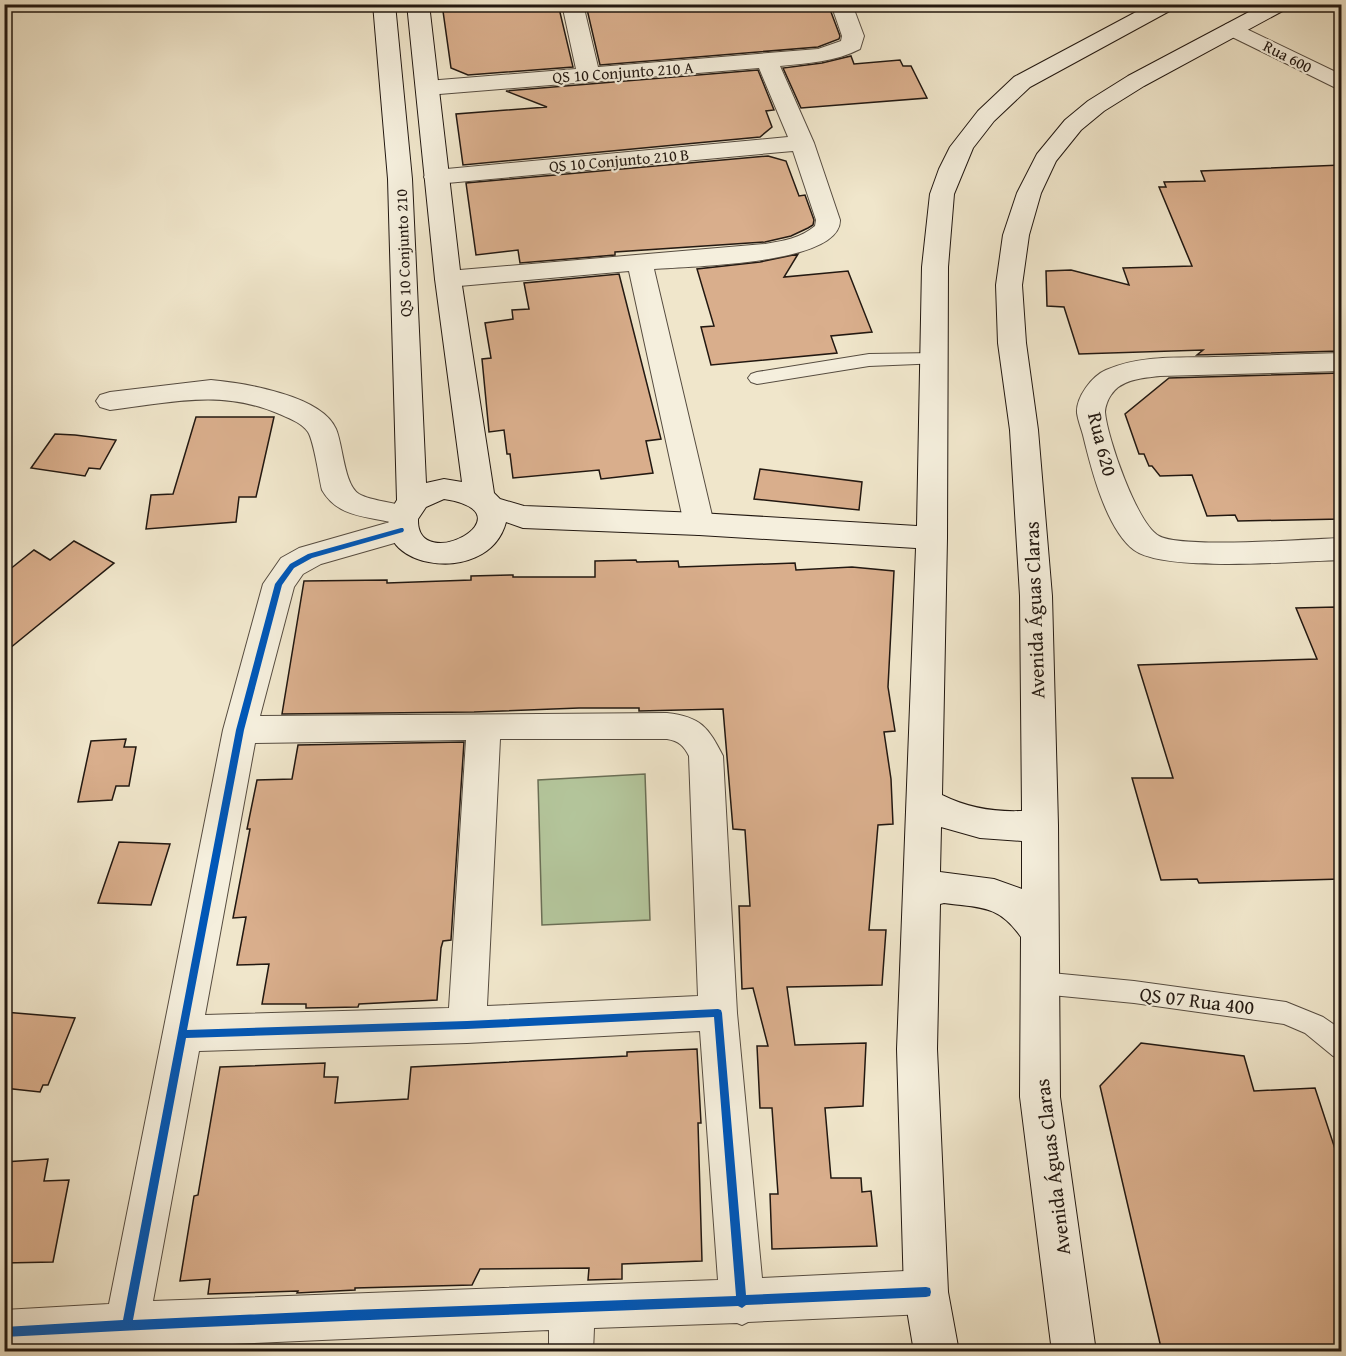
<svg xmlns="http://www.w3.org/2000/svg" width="1346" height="1356" font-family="'Gentium Book Plus',serif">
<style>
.green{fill:#b4c69c;stroke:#6b6f56;stroke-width:1.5}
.building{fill:#d9ae8c;stroke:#221811;stroke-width:1.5}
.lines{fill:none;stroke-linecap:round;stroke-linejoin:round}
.lane-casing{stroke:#564c40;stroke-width:2}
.street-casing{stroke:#564c40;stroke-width:2}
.secondary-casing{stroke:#221811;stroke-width:2}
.lane{fill:#f5efdd;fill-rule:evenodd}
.street{fill:#f5efdd;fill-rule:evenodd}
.secondary{fill:#f5efdd;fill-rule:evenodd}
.cycleway-casing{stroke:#f5efdd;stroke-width:3}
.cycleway{fill:#0057b8;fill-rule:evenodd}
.labels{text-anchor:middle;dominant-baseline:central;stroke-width:4.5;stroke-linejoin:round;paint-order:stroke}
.far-street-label{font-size:16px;fill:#221811;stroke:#f5efdd}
.street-label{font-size:20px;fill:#221811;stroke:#f5efdd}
</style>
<rect width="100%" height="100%" fill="#f0e6cb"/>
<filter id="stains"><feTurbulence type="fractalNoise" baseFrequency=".00333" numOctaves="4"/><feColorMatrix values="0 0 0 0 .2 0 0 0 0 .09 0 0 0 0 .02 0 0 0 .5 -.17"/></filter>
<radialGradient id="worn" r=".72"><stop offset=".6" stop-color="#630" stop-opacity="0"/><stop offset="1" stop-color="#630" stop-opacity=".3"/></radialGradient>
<path class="green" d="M645,774L650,920L542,925L538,780Z"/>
<path class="building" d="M442,4H558L573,67L468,75L451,68Z
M647,4L648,8L688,4H828L840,36L839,39L818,47L600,65L586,5Z
M851,56L854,64L900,60L903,66H911L927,98L801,108L783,68L822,63Z
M758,70L774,110L766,111L772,127L760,137L463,165L456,114L547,107L506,91Z
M768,156L786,161L799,196L805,195L814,220L813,225L808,228L791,236L765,242L615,252V255L520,263L518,250L476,255L466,183Z
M1341,165V351L1197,355L1203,350L1079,354L1064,307L1047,306L1046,271L1071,270L1129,285L1123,268L1192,266L1159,187H1166L1164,182L1205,181L1201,171Z
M798,254L784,277L848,271L872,332L831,336L837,353L711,365L701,327L714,326L697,269L760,262Z
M619,274L661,439L646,441L653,473L601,479L599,470L513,478L510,454H507L504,430L489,432L482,359L491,358L485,323L513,319L512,310L529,309L524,283Z
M1341,373V519L1238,521L1235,515L1207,516L1192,475L1160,476L1152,466H1149L1144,454H1139L1125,414L1169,378Z
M196,417H274L256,497H239L236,522L146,529L151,495L173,494Z
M55,434L75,435L116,440L100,469L89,468L85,476L31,468Z
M760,469L862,482L859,510L754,499Z
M74,541L114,563L4,653V574L34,550L50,560Z
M636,560L637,562L678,561L679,567L795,563L796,570L852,567L894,571L888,687L895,731L884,732L891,779L893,824L878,825L869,930H886L882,985L787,987L795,1045L866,1043L863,1106L825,1108L831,1178H861L862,1192L871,1191L877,1246L772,1249L770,1194H778L772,1108H760L757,1046H768L753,988L742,989L739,906H750L745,830L733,829L723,709L639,711V708H579L474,712L282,714L304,581L387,580V583L471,580V576L513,575V577H595V561Z
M1336,607L1341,618V879L1199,883L1197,879L1161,880L1132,778H1173L1138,665L1317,659L1296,608Z
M126,739L124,747H136L129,786H116L112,800L78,802L91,741Z
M464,742L451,940L443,941L441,948L437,1000L359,1004L358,1007L306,1008V1004H262L269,964L237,965L246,917L233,918L250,829H247L257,780L292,779L298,745Z
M119,842L170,844L151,905L98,903Z
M4,1012L75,1018L48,1085H43L40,1092L4,1088Z
M1141,1043L1244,1056L1254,1091L1315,1088L1341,1167V1352H1162L1100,1086Z
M697,1049L701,1123H698L702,1261L622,1264V1279L588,1280L589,1268L480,1269L472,1285L355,1288V1290L297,1293L298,1291L208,1294L210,1279L180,1281L194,1196L198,1195L220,1067L325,1063L324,1077H338L335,1103L408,1099L411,1067L627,1056V1052Z
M48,1159L44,1181L69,1180L53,1262L4,1263V1162Z"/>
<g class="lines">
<g class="lane-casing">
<path id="lane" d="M935,353L941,355L944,359L941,363L869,366L757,384L751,382L748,378L751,374L757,372L869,354Z
M1041,972L1134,981L1286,1002L1323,1017L1342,1030V1059L1333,1056L1305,1033L1284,1024L1134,1003L1041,994L1032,991L1029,983L1032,975Z"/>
</g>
<g class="street-casing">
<path id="street" d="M562,4H583L598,67L818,49L841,41L842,36L831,4H852L864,36L860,49C835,62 808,63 780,66L814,143L840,220C841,265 688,266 654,269L714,524L710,532L699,535L688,532L684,524L629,271L448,287L439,285L435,279L439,273L448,271L765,244C783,241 801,238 815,226L816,220L793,151L436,184L427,182L424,177L427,172L436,170L788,137L759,68L427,95L419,93L416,88L419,83L427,81L576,69Z
M1234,23L1342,75V91L1226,34L1223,29L1226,24Z
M1342,353V371L1160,376C1143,378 1121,379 1111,395C1108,399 1105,407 1105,412C1107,437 1137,524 1159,536C1182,549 1308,539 1342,538V560C1299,561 1165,573 1134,550C1106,529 1091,468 1083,435C1081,428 1078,420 1077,413C1076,397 1092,376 1106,370C1139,355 1179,358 1214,357C1257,356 1299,354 1342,353Z
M211,380C243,383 322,395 336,429C343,445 344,485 359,494C371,501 398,503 413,508L417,515L412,523L416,530L412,538L321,564L303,574L294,587L260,716L667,713C701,717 708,727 723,756L737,1013L762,1278L926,1270L941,1277L948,1292L941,1307L926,1314L748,1322L742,1325L737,1323L594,1328L593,1352H549V1330L50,1352H4V1310L109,1304L223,730L263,584L281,558L299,548L390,522C363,516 337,516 322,490C319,478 314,441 308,432C301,422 288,418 277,413C219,389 170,403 110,410L100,407L96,401L100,395L110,392ZM500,739H667C679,741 684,746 689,756L698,996L487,1006ZM466,740L449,1008L205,1015L255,743ZM700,1031L718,1280L153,1301L199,1051L467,1043Z"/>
</g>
<g class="secondary-casing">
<path id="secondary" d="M373,4H395L412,179L426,483L444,479L462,482L435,279L407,4H429L461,279L494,493L500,499L524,506L699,513L917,526L922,267L930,194L939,169L950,147L978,111L1014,77L1151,4H1178L1175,8L1030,87L994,121L973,148L954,194L948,267L947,538L942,795C968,808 993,812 1022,811L1020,596L1010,430L998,343L996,285L1003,235L1017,193L1037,154L1065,120L1088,101L1128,76L1264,4H1291L1288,8L1144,86L1104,111L1081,130L1056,161L1041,193L1029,235L1022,285L1026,343L1038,430L1052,596L1058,825L1060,1097L1096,1352H1052L1020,1097L1021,937C998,904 980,908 944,903L940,904L937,1049L948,1292L959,1352H914L904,1292L897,1049L916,548L699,535L523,528L506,522C488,592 354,566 397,500L388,179ZM444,499C534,513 416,577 418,519L426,507ZM941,827L980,838L1022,841V889L994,879L940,872Z"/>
</g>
<use href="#lane" class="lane"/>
<use href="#street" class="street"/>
<use href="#secondary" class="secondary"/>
<g class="cycleway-casing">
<path id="cycleway" d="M401,528H403L404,530L403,532L312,558L294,568L282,585L244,730L187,1030L467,1021L718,1009L721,1010L722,1013L746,1295L926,1287L930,1288L931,1292L930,1296L926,1297L746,1305L742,1308L738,1306C494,1316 249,1323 4,1337V1327L123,1320L236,730L275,584L290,564L308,554ZM714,1017L736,1296L350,1310L133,1320L186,1038L467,1029Z"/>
</g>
<use href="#cycleway" class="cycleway"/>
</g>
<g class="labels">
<g class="far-street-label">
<text transform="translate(1288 56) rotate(27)">Rua 600</text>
<text transform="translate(623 72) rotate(-4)">QS 10 Conjunto 210 A</text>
<text transform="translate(619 160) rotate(-5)">QS 10 Conjunto 210 B</text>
<text transform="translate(403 253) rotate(-92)">QS 10 Conjunto 210</text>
</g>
<g class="street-label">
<text transform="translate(1103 444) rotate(76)">Rua 620</text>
<text transform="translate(1034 610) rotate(-92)">Avenida Águas Claras</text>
<text transform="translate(1197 1000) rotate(7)">QS 07 Rua 400</text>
<text transform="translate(1052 1167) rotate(-97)">Avenida Águas Claras</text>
</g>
</g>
<rect width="1346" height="1356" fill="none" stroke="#f0e6cb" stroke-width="24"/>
<rect x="6" y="6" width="1334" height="1344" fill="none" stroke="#221811" stroke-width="3"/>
<rect x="12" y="12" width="1322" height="1332" fill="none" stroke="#221811" stroke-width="1.5"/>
<rect width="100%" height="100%" filter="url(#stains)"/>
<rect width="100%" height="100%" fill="url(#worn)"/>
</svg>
